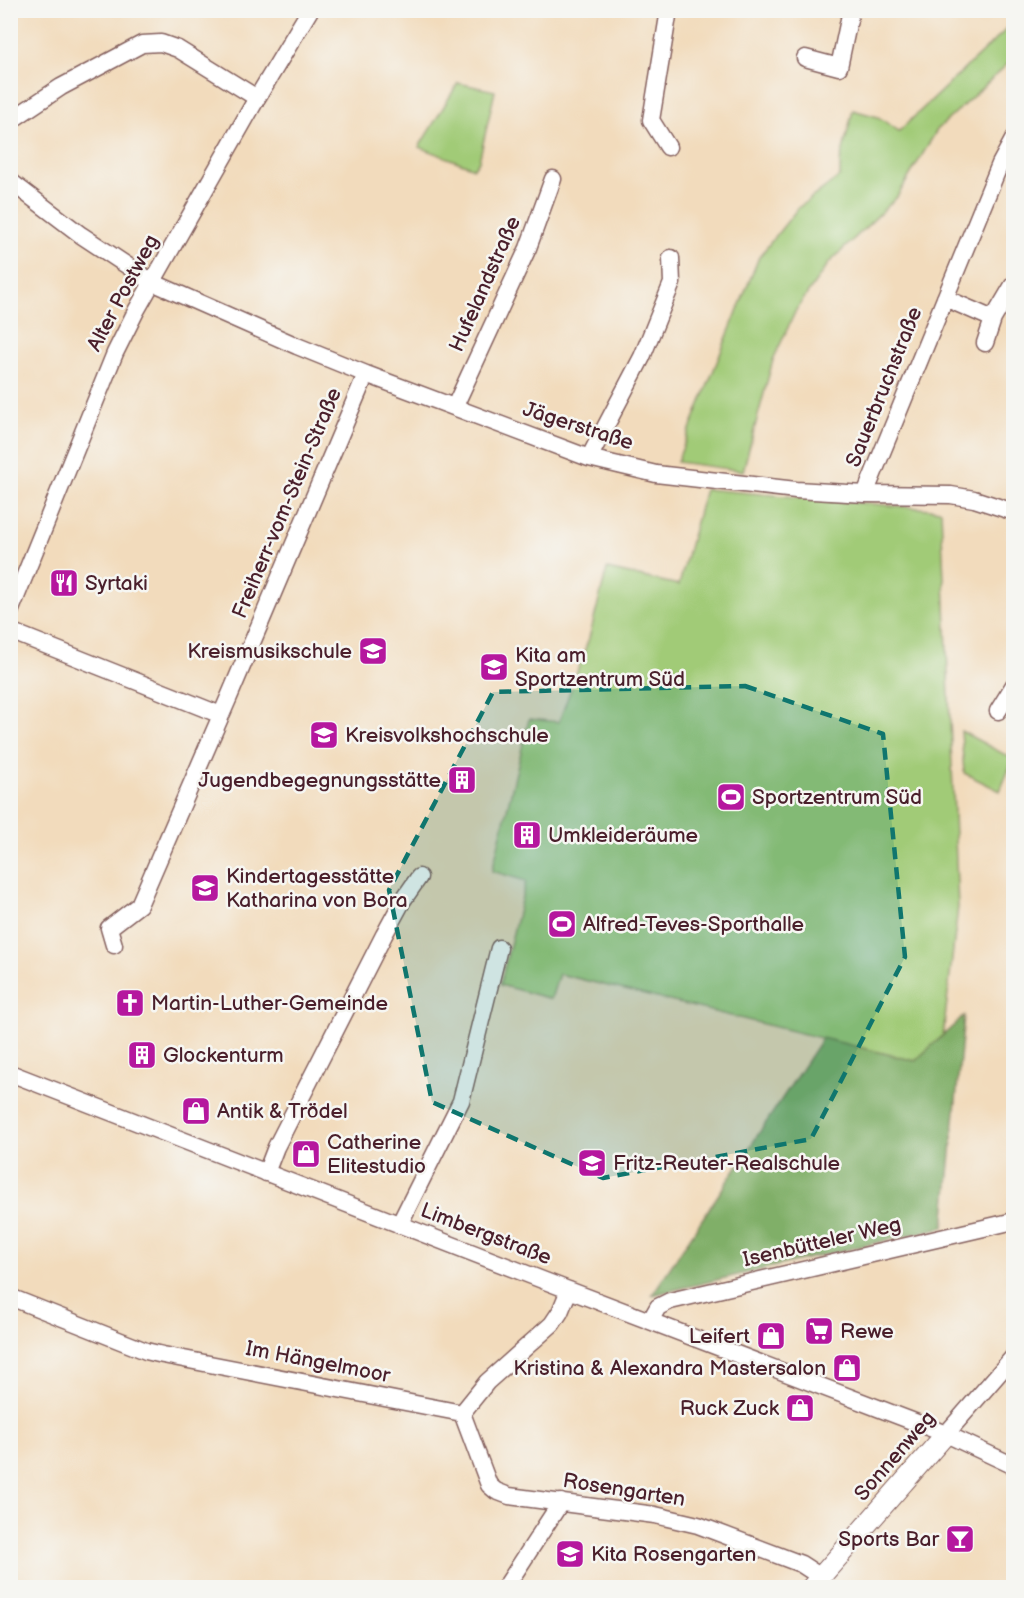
<svg xmlns="http://www.w3.org/2000/svg" width="1024" height="1598" font-family="'Balsamiq Sans',sans-serif">
<style>
.green{fill:#a1cb77;stroke:#767551;stroke-width:1.5}
.forest{fill:#80af68;stroke:#65674a;stroke-width:1.5}
.lines{fill:none;stroke-linecap:round;stroke-linejoin:round}
.minor-casing{stroke:#85615e;stroke-width:19}
.tertiary-casing{stroke:#85615e;stroke-width:22}
.minor{stroke:#fff;stroke-width:16}
.tertiary{stroke:#fff;stroke-width:20}
.marked{fill:#0f766e;fill-opacity:0.2;stroke:#0f766e;stroke-width:4.5;stroke-dasharray:12 8;stroke-linejoin:round}
.labels{text-anchor:middle;dominant-baseline:central;stroke-width:5;stroke-linejoin:round;paint-order:stroke}
.street-label{font-size:21px;fill:#4a1f2b;stroke:#f6f6f2}
.poi-label{font-size:21px;fill:#4a1f2b;stroke:#f6f6f2;text-anchor:start}
</style>
<rect width="100%" height="100%" fill="#f6f6f2"/>
<filter id="ink" filterUnits="userSpaceOnUse"><feTurbulence type="fractalNoise" baseFrequency=".0167" numOctaves="2"/><feDisplacementMap in="SourceGraphic" scale="12" xChannelSelector="R" yChannelSelector="G"/><feConvolveMatrix kernelMatrix="1 2 1 2 8 2 1 2 1" color-interpolation-filters="sRGB"/></filter>
<filter id="wash" filterUnits="userSpaceOnUse"><feTurbulence type="fractalNoise" baseFrequency=".008" numOctaves="4" result="noise"/><feDisplacementMap in="SourceGraphic" scale="24" xChannelSelector="R" yChannelSelector="G"/><feGaussianBlur stdDeviation="1.35" result="paint"/><feColorMatrix in="noise" values="0 0 0 0 0 0 0 0 0 0 0 0 0 0 0 0 0 1.4 0 .05"/><feComposite in="paint" operator="in"/></filter>
<g filter="url(#wash)">
<rect width="100%" height="100%" fill="#f2dbbc"/>
<path class="green" d="M1013,23V59L937,130L897,197L828,264L796,310L773,360L743,471L677,462L759,257L798,208L840,176V162L853,110L878,117L899,131Z
M458,83L495,91L479,161L474,168L419,147Z
M705,489L941,510L958,907L943,1036L915,1061L559,974L551,999L500,985L526,881L492,871L529,719L559,722L589,638L607,569L679,585Z
M961,731L1013,759L1000,791L964,773Z"/>
<path class="forest" d="M964,1016L944,1227L652,1295L822,1038L915,1061Z"/>
</g>
<g filter="url(#ink)">
<g class="lines">
<g class="minor-casing">
<path id="minor" d="M805,58L839,67L851,10
M10,121L61,87L142,44L161,43L178,49L257,98
M668,147L651,120L669,10
M10,181L81,235L152,282L297,346L366,374L589,458L656,474L796,490L865,494L951,495L974,499L1014,512
M945,298L993,319L1013,285
M985,343L993,319
M455,406L528,248L553,179
M589,458L642,357L672,283L671,258
M865,494L1000,164L1014,138
M10,612L115,353L136,311L257,98L310,10
M10,631L221,715
M998,711L1014,685
M114,945L109,928L139,905L229,697L366,374
M10,1073L545,1281L946,1434L1014,1466
M266,1173L276,1147L384,935L403,900L419,877
M399,1225L461,1101L499,948
M10,1297L146,1351L163,1355L462,1413L487,1382L552,1324L560,1312L569,1290
M650,1321L658,1307L670,1301L1014,1221
M462,1413L489,1485L496,1491L509,1496L655,1515L698,1525L801,1564L821,1577
M946,1434L1014,1356
M505,1588L561,1502"/>
</g>
<g class="tertiary-casing">
<path id="tertiary" d="M811,1588L946,1434"/>
</g>
<use href="#minor" class="minor"/>
<use href="#tertiary" class="tertiary"/>
</g>
</g>
<path class="marked" d="M745,686L883,734L905,957L811,1139L603,1178L432,1102L389,890L493,692Z"/>
<defs>
<g id="restaurant-square" transform="scale(1.5)"><rect x="-9" y="-9" width="18" height="18" rx="4" fill="#b5179e" stroke="#f6f6f2"/><path d="M-5-6h1v4h1v-4h1v4h1v-4h1v5L-1.5 .5V6h-2V.5L-5-1ZM5-6V6H3V1.5H1.5Q1.5-4 5-6Z" fill="#fff"/></g>
<g id="school-square" transform="scale(1.5)"><rect x="-9" y="-9" width="18" height="18" rx="4" fill="#b5179e" stroke="#f6f6f2"/><path d="M0-5L7-2L0 1L-7-2ZM-4 1L0 2.5L4 1V4Q0 6-4 4Z" fill="#fff"/></g>
<g id="building-square" transform="scale(1.5)"><rect x="-9" y="-9" width="18" height="18" rx="4" fill="#b5179e" stroke="#f6f6f2"/><path d="M-4-6H4V6H1V3H-1V6H-4ZM-2.5-4.3h1.7v1.8h-1.7ZM.8-4.3h1.7v1.8H.8ZM-2.5-1h1.7V.8h-1.7ZM.8-1h1.7V.8H.8Z" fill="#fff"/></g>
<g id="stadium-square" transform="scale(1.5)"><rect x="-9" y="-9" width="18" height="18" rx="4" fill="#b5179e" stroke="#f6f6f2"/><path d="M0-5a6.5 5 0 1 0 0 10a6.5 5 0 1 0 0-10ZM-3.5-1.8h7v3.6h-7Z" fill="#fff"/></g>
<g id="church-square" transform="scale(1.5)"><rect x="-9" y="-9" width="18" height="18" rx="4" fill="#b5179e" stroke="#f6f6f2"/><path d="M-1.2-6h2.4v3.5h3.3v2.4h-3.3V6h-2.4V-.1h-3.3v-2.4h3.3Z" fill="#fff"/></g>
<g id="shop-square" transform="scale(1.5)"><rect x="-9" y="-9" width="18" height="18" rx="4" fill="#b5179e" stroke="#f6f6f2"/><path d="M-5-2.5h2.3a2.7 3.5 0 0 1 5.4 0H5L5.5 6h-11ZM-1.5-2.5h3a1.5 2.3 0 0 0-3 0Z" fill="#fff"/></g>
<g id="supermarket-square" transform="scale(1.5)"><rect x="-9" y="-9" width="18" height="18" rx="4" fill="#b5179e" stroke="#f6f6f2"/><path d="M-6-5.5h2.5l.6 2H6L4.5 2H-2.5L-4.4-4H-6ZM-1.5 3.2a1.3 1.3 0 1 0 .1 0ZM3 3.2a1.3 1.3 0 1 0 .1 0Z" fill="#fff"/></g>
<g id="bar-square" transform="scale(1.5)"><rect x="-9" y="-9" width="18" height="18" rx="4" fill="#b5179e" stroke="#f6f6f2"/><path d="M-6-5H6L.8 .8V4.5H3.5V6h-7V4.5H-.8V.8Z" fill="#fff"/></g>
</defs>
<g fill-rule="evenodd">
<use href="#restaurant-square" x="64" y="583"/>
<use href="#school-square" x="373" y="651"/>
<use href="#school-square" x="494" y="667"/>
<use href="#school-square" x="324" y="735"/>
<use href="#building-square" x="462" y="780"/>
<use href="#stadium-square" x="731" y="797"/>
<use href="#building-square" x="527" y="835"/>
<use href="#school-square" x="205" y="888"/>
<use href="#stadium-square" x="562" y="924"/>
<use href="#church-square" x="130" y="1003"/>
<use href="#building-square" x="142" y="1055"/>
<use href="#shop-square" x="196" y="1111"/>
<use href="#shop-square" x="306" y="1154"/>
<use href="#school-square" x="592" y="1163"/>
<use href="#supermarket-square" x="819" y="1331"/>
<use href="#shop-square" x="771" y="1336"/>
<use href="#shop-square" x="847" y="1368"/>
<use href="#shop-square" x="800" y="1408"/>
<use href="#bar-square" x="960" y="1539"/>
<use href="#school-square" x="570" y="1554"/>
</g>
<g class="labels">
<g class="street-label">
<text transform="translate(485 284) rotate(-66)">Hufelandstraße</text>
<text transform="translate(123 293) rotate(-62)">Alter Postweg</text>
<text transform="translate(884 387) rotate(-68)">Sauerbruchstraße</text>
<text transform="translate(578 426) rotate(18)">Jägerstraße</text>
<text transform="translate(287 503) rotate(-67)">Freiherr-vom-Stein-Straße</text>
<text transform="translate(486 1234) rotate(21)">Limbergstraße</text>
<text transform="translate(822 1242) rotate(-13)">Isenbütteler Weg</text>
<text transform="translate(318 1362) rotate(11)">Im Hängelmoor</text>
<text transform="translate(895 1456) rotate(-49)">Sonnenweg</text>
<text transform="translate(624 1490) rotate(9)">Rosengarten</text>
</g>
<g class="poi-label">
<text x="85" y="583">Syrtaki</text>
<text x="352" y="651" text-anchor="end">Kreismusikschule</text>
<text x="515" y="655">Kita am<tspan x="515" dy="24">Sportzentrum Süd</tspan></text>
<text x="345" y="735">Kreisvolkshochschule</text>
<text x="441" y="780" text-anchor="end">Jugendbegegnungsstätte</text>
<text x="752" y="797">Sportzentrum Süd</text>
<text x="548" y="835">Umkleideräume</text>
<text x="226" y="876">Kindertagesstätte<tspan x="226" dy="24">Katharina von Bora</tspan></text>
<text x="583" y="924">Alfred-Teves-Sporthalle</text>
<text x="151" y="1003">Martin-Luther-Gemeinde</text>
<text x="163" y="1055">Glockenturm</text>
<text x="217" y="1111">Antik &amp; Trödel</text>
<text x="327" y="1142">Catherine<tspan x="327" dy="24">Elitestudio</tspan></text>
<text x="613" y="1163">Fritz-Reuter-Realschule</text>
<text x="840" y="1331">Rewe</text>
<text x="750" y="1336" text-anchor="end">Leifert</text>
<text x="826" y="1368" text-anchor="end">Kristina &amp; Alexandra Mastersalon</text>
<text x="779" y="1408" text-anchor="end">Ruck Zuck</text>
<text x="939" y="1539" text-anchor="end">Sports Bar</text>
<text x="591" y="1554">Kita Rosengarten</text>
</g>
</g>
<rect width="1024" height="1598" fill="none" stroke="#f6f6f2" stroke-width="36"/>
</svg>
